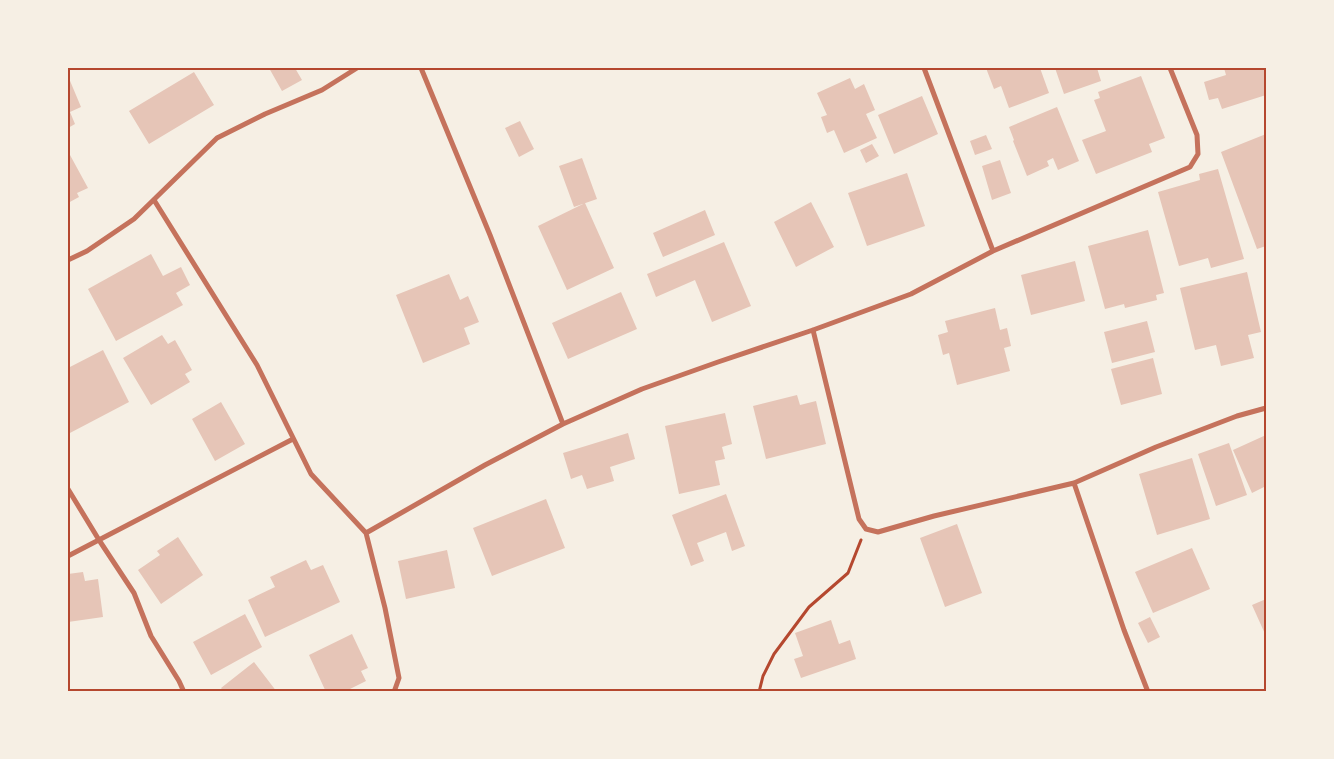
<svg xmlns="http://www.w3.org/2000/svg" width="1334" height="759" font-family="Inter,sans-serif">
<style>
.building{fill:#e6c5b7}
.lines{fill:none;stroke-linecap:round;stroke-linejoin:round}
.path{stroke:#b5482f;stroke-width:3}
.minor{stroke:#c5725c;stroke-width:5}
.neatline{fill:none;stroke:#b5482f;stroke-width:2}
</style>
<rect width="100%" height="100%" fill="#f6efe4"/>
<path class="building" d="M269,68H295L302,80L282,91Z
M986,68H1040L1049,93L1009,108L1001,86L994,89Z
M1055,68H1097L1101,81L1064,94Z
M1224,68H1266V95L1222,109L1218,98L1209,100L1204,82L1226,75Z
M194,72L214,105L149,144L129,111Z
M68,76L81,107L70,112L75,124L68,128Z
M1141,76L1165,138L1149,144L1152,152L1096,174L1082,140L1106,131L1094,100L1100,98L1098,92Z
M850,78L855,89L864,84L875,110L866,114L877,138L844,153L834,130L827,133L821,117L827,115L817,93Z
M922,96L938,134L894,154L878,115Z
M1057,107L1079,161L1058,170L1053,158L1047,161L1049,166L1027,176L1013,141L1014,140L1009,127Z
M520,121L534,149L519,157L505,128Z
M1266,134V246L1257,249L1221,152Z
M986,135L992,149L975,155L970,141Z
M872,144L879,156L866,163L860,150Z
M70,155L88,188L77,193L79,197L68,203V156Z
M582,158L597,199L574,207L559,166Z
M1000,160L1011,193L992,200L982,166Z
M1218,169L1244,259L1211,268L1208,258L1179,266L1158,192L1200,180L1199,174Z
M907,173L925,226L867,246L848,193Z
M811,202L834,247L796,267L774,222Z
M585,203L614,268L567,290L538,226Z
M705,210L715,235L663,257L653,233Z
M1148,230L1164,293L1156,295L1157,300L1125,308L1124,304L1105,309L1088,246Z
M724,242L751,306L712,322L695,280L656,297L647,274Z
M151,254L163,276L181,267L190,285L176,293L183,305L116,341L88,289Z
M1075,261L1085,301L1031,315L1021,275Z
M1247,272L1261,332L1248,335L1254,358L1221,366L1216,345L1195,350L1180,288Z
M449,274L460,300L468,296L479,322L464,328L470,344L423,363L396,295Z
M621,292L637,329L568,359L552,323Z
M995,308L1000,330L1007,328L1011,346L1004,348L1010,371L957,385L949,353L943,355L938,335L948,332L945,321Z
M1147,321L1155,352L1112,363L1104,332Z
M162,335L168,344L175,340L192,370L185,374L190,382L151,405L123,358Z
M103,350L129,402L68,434V368Z
M1153,358L1162,394L1121,405L1111,369Z
M797,395L800,405L816,401L826,444L766,459L753,406Z
M221,402L245,444L215,461L192,419Z
M725,413L732,444L722,447L725,459L715,461L720,485L679,494L665,426Z
M628,433L635,459L610,467L614,481L587,489L582,475L571,479L563,453Z
M1266,435V486L1252,493L1233,450Z
M1229,443L1247,495L1216,506L1198,454Z
M1192,458L1210,519L1157,535L1139,474Z
M726,494L745,546L732,551L726,532L697,543L704,561L691,566L672,515Z
M546,499L565,548L492,576L473,528Z
M957,524L982,593L945,607L920,538Z
M178,537L203,575L161,604L138,570L160,555L157,551Z
M1192,548L1210,589L1153,613L1135,572Z
M447,550L455,588L406,599L398,561Z
M306,560L311,570L323,565L340,602L265,637L248,600L275,587L270,577Z
M83,572L85,581L98,579L103,617L68,622V574Z
M1266,599V636L1252,605Z
M245,614L262,647L211,675L193,642Z
M1150,617L1160,637L1148,643L1138,623Z
M831,620L839,644L850,640L856,659L801,678L794,659L803,656L795,633Z
M352,634L368,668L361,671L366,681L344,692H326L309,655Z
M254,662L277,692H224L221,688Z"/>
<g class="lines">
<path class="path" d="M759,692L763,676L774,654L809,607L848,573L861,540"/>
<path class="minor" d="M421,68L490,235L563,424
M924,68L993,251
M154,200L257,365L311,474L366,533L385,608L399,678L394,692
M68,260L87,251L134,219L217,138L265,114L322,90L357,68
M813,330L859,519L866,529L878,532L934,516L1074,483L1156,447L1237,416L1266,408
M1074,483L1124,630L1148,692
M68,489L99,540L134,593L151,636L179,681L184,692
M366,533L485,465L563,424L642,389L718,362L813,330L911,294L993,251L1190,167L1198,154L1197,135L1170,68
M68,556L293,439"/>
</g>
<rect width="1334" height="759" fill="none" stroke="#f6efe4" stroke-width="138"/>
<rect x="69" y="69" width="1196" height="621" class="neatline"/>
</svg>
